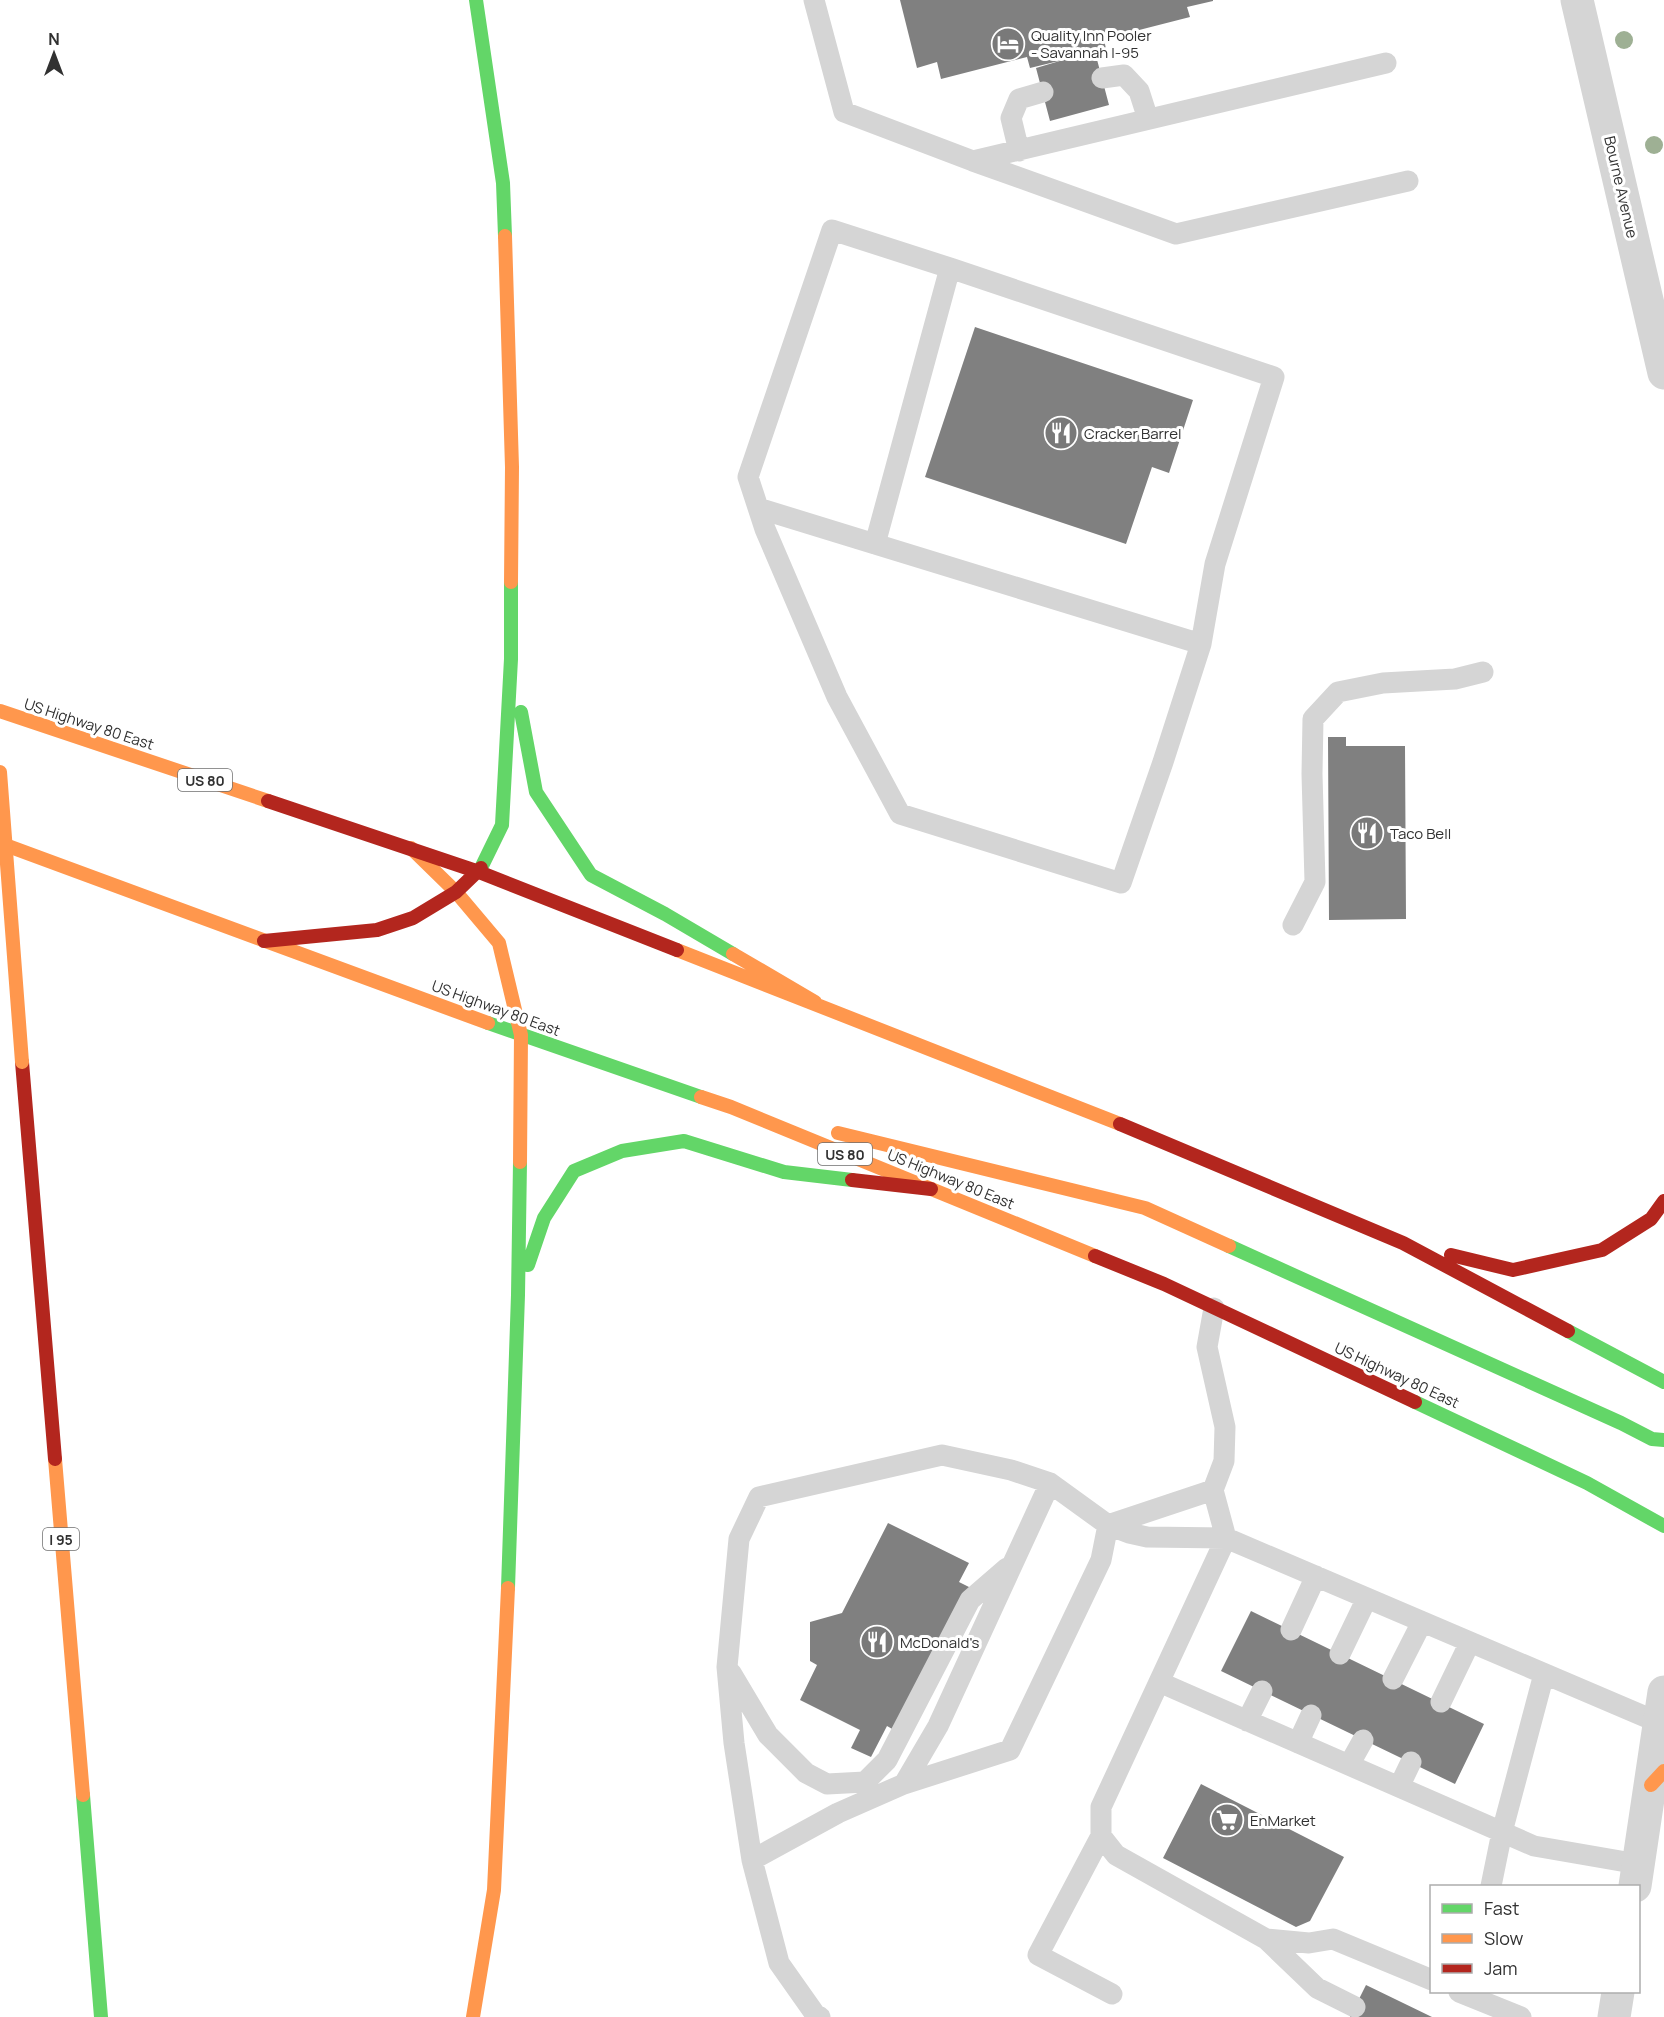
<svg xmlns="http://www.w3.org/2000/svg" width="1664" height="2017" font-family="Manrope,sans-serif">
<style>
.building{fill:#808080}
.lines{fill:none;stroke-linecap:round;stroke-linejoin:round}
.lane{stroke:#d5d5d5;stroke-width:21}
.street{stroke:#d5d5d5;stroke-width:33}
.fast{stroke:#63d668;stroke-width:14}
.slow{stroke:#ff974d;stroke-width:14}
.jam{stroke:#b3261e;stroke-width:14}
.slow-bridge{stroke:#ff974d;stroke-width:14}
.tree{fill:#9eb094}
.labels{text-anchor:middle;dominant-baseline:central;stroke-width:6;stroke-linejoin:round;paint-order:stroke}
.shield{fill:#fff;stroke:#6f6f6f;stroke-width:1.5}
.shield-label{font-size:14px;font-weight:bold;fill:#313131}
.poi-label{font-size:15px;fill:#313131;stroke:#fff;text-anchor:start}
.street-label{font-size:15px;fill:#313131;stroke:#fff}
</style>
<rect width="100%" height="100%" fill="#fff"/>
<path class="building" d="M900,0H1213V1L1187,7L1190,17L1104,39L1106,49L1095,52L1109,105L1050,121L1036,68L1063,60L1030,68L1027,57L941,79L937,62L917,68Z
M975,327L1193,400L1169,473L1152,467L1126,544L925,477Z
M1328,737H1346V746H1405L1406,919L1329,920Z
M888,1523L969,1563L959,1582L971,1588L894,1730L887,1726L871,1757L851,1748L860,1730L800,1700L817,1665L810,1661V1622L842,1613Z
M1251,1611L1484,1724L1455,1784L1221,1671Z
M1201,1784L1344,1857L1310,1921L1296,1927L1163,1858Z
M1366,1985L1432,2017H1350Z"/>
<g class="lines">
<path class="lane" d="M814,0L844,112L973,161
M1386,63L973,161L1176,234L1408,181
M1102,78L1124,75L1139,91L1148,119
M1019,151L1011,118L1019,99L1043,92
M950,268L1274,377L1215,564L1201,644L1163,762L1121,883L900,814L837,697L765,529L748,477L832,230L950,268L875,544L1201,644
M758,508L875,544
M1293,925L1315,882L1312,774L1313,719L1338,692L1383,683L1455,679L1483,672
M1214,1308L1207,1347L1225,1427L1224,1461L1213,1490L1226,1538L1660,1723
M1291,1630L1316,1576
M1340,1654L1367,1598
M731,1673L768,1735L806,1773L827,1784L865,1782L887,1760L970,1600L1007,1568
M1393,1679L1422,1622
M1159,1682L1534,1846L1638,1864
M1441,1702L1470,1642
M1247,1721L1262,1691
M1298,1743L1311,1715
M1349,1765L1363,1740
M904,1784L1010,1750L1101,1560L1108,1525L1129,1533L1147,1537L1226,1538L1101,1807V1836L1116,1855L1266,1939L1309,1943L1333,1939L1432,1980
M1399,1787L1411,1762
M1101,1836L1038,1955L1112,1994
M752,1860L838,1813L904,1784L938,1726L1050,1483
M1491,1886L1502,1832L1544,1674
M1266,1939L1317,1988L1355,2007
M1459,1992L1521,2017
M820,2017L815,2014L779,1963L752,1860L734,1743L727,1667L739,1539L759,1497L942,1455L1011,1470L1050,1483L1108,1525L1213,1490"/>
<path class="street" d="M1577,0L1664,373
M1635,1886L1664,1692
M1614,2017L1618,1992"/>
<path class="fast" d="M476,0L503,183L505,236
M521,712L536,792L591,875L665,914L733,954
M481,868L502,825L511,659V582
M488,1023L701,1097
M1229,1246L1621,1423L1652,1439L1664,1440
M528,1265L544,1218L574,1171L622,1151L684,1141L784,1172L852,1180
M1568,1331L1664,1382
M1415,1402L1587,1483L1664,1526
M508,1588L518,1295L520,1162
M83,1795L101,2017"/>
<path class="slow" d="M505,236L512,467L511,582
M0,711L268,801
M0,843L488,1023
M411,848L456,892L499,943L521,1035L520,1162
M677,950L1120,1124
M733,954L815,1002
M701,1097L731,1107L1095,1256
M838,1133L1145,1208L1229,1246
M55,1459L83,1795
M1651,1785L1664,1771
M473,2017L494,1890L508,1588"/>
<path class="jam" d="M268,801L479,872L677,950
M264,941L377,930L413,918L456,892L481,868
M22,1062L55,1459
M1120,1124L1403,1243L1568,1331
M852,1180L931,1189
M1451,1255L1513,1270L1602,1250L1651,1219L1664,1201
M1095,1256L1164,1284L1415,1402"/>
<path class="slow-bridge" d="M0,772L22,1062"/>
</g>
<g class="tree">
<circle cx="1624" cy="40" r="9"/>
<circle cx="1654" cy="145" r="9"/>
</g>
<defs>
<g id="hotel-disc" transform="scale(1.725)"><circle r="9.5" fill="#797979" stroke="#fff"/><path d="M-6-4.5h1.5V1H6V5H4.5V3h-9V5H-6ZM-4 0a1.8 1.8 0 1 1 3.6 0ZM.5 0V-2.5h3Q6-2.5 6 0Z" fill="#fff"/></g>
<g id="restaurant-disc" transform="scale(1.725)"><circle r="9.5" fill="#797979" stroke="#fff"/><path d="M-5-6h1v4h1v-4h1v4h1v-4h1v5L-1.5 .5V6h-2V.5L-5-1ZM5-6V6H3V1.5H1.5Q1.5-4 5-6Z" fill="#fff"/></g>
<g id="supermarket-disc" transform="scale(1.725)"><circle r="9.5" fill="#797979" stroke="#fff"/><path d="M-6-5.5h2.5l.6 2H6L4.5 2H-2.5L-4.4-4H-6ZM-1.5 3.2a1.3 1.3 0 1 0 .1 0ZM3 3.2a1.3 1.3 0 1 0 .1 0Z" fill="#fff"/></g>
</defs>
<g fill-rule="evenodd">
<use href="#hotel-disc" x="1008" y="44"/>
<use href="#restaurant-disc" x="1061" y="433"/>
<use href="#restaurant-disc" x="1367" y="833"/>
<use href="#restaurant-disc" x="877" y="1642"/>
<use href="#supermarket-disc" x="1227" y="1820"/>
</g>
<g class="labels">
<g class="shield">
<rect x="178" y="769" width="54" height="22" rx="4.5"/>
<rect x="818" y="1143" width="54" height="22" rx="4.5"/>
<rect x="43" y="1528" width="36" height="22" rx="4.5"/>
</g>
<g class="shield-label">
<text x="205" y="780">US 80</text>
<text x="845" y="1154">US 80</text>
<text x="61" y="1539">I 95</text>
</g>
<g class="poi-label">
<text x="1031" y="35">Quality Inn Pooler<tspan x="1031" dy="17">- Savannah I-95</tspan></text>
<text x="1084" y="433">Cracker Barrel</text>
<text x="1390" y="833">Taco Bell</text>
<text x="900" y="1642">McDonald's</text>
<text x="1250" y="1820">EnMarket</text>
</g>
<g class="street-label">
<text transform="translate(1621 187) rotate(77)">Bourne Avenue</text>
<text transform="translate(89 724) rotate(18)">US Highway 80 East</text>
<text transform="translate(496 1008) rotate(20)">US Highway 80 East</text>
<text transform="translate(951 1179) rotate(22)">US Highway 80 East</text>
<text transform="translate(1397 1375) rotate(25)">US Highway 80 East</text>
</g>
</g>
<rect x="1430" y="1885" width="210" height="108" fill="#ffffff" stroke="#adadad" stroke-width="1.5"/>
<rect x="1442" y="1904" width="30" height="9" fill="#63d668" stroke="#adadad" stroke-width="1.5"/>
<text x="1484" y="1915" font-size="18" fill="#313131">Fast</text>
<rect x="1442" y="1934" width="30" height="9" fill="#ff974d" stroke="#adadad" stroke-width="1.5"/>
<text x="1484" y="1945" font-size="18" fill="#313131">Slow</text>
<rect x="1442" y="1964" width="30" height="9" fill="#b3261e" stroke="#adadad" stroke-width="1.5"/>
<text x="1484" y="1975" font-size="18" fill="#313131">Jam</text>
<g transform="translate(54 54)" stroke="#ffffff" stroke-width="4.5" paint-order="stroke">
<path d="M0-4.5L10 22L0 15L-10 22Z" fill="#313131"/>
<text y="-9" font-size="16" font-weight="bold" text-anchor="middle" fill="#313131">N</text>
</g>
</svg>
